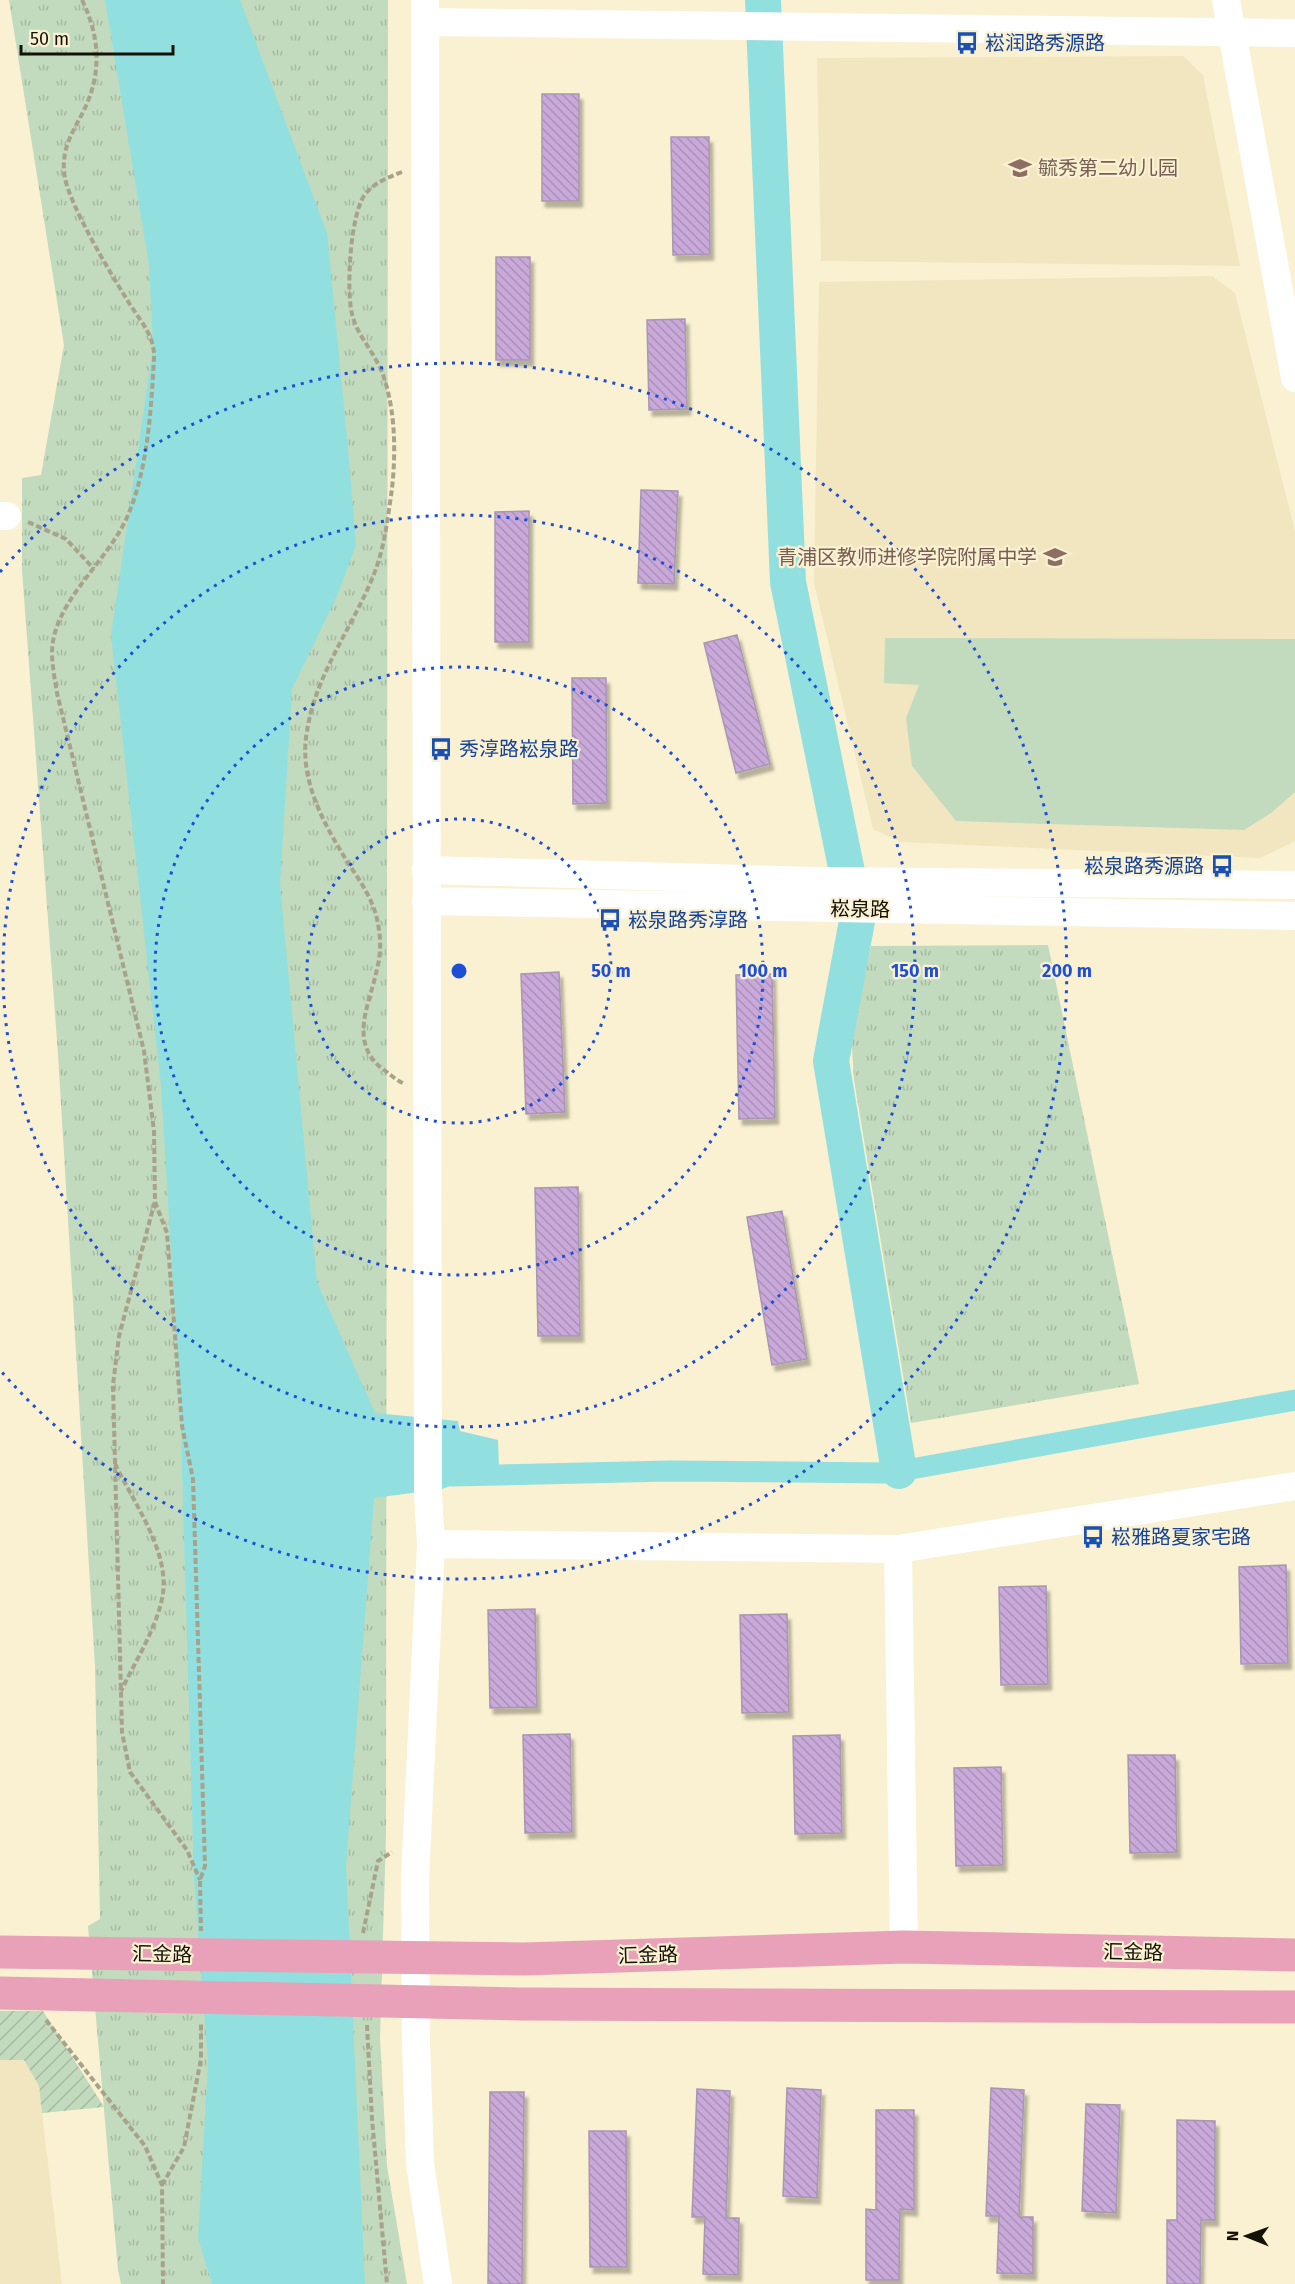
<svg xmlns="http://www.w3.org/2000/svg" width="1295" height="2284" font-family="'Fira Sans','Noto Sans SC',sans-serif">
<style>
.built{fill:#f1e6bf}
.grass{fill:url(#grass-tufts)}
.garden{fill:url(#garden-furrows)}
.pitch{fill:#c2dabd}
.water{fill:#91e0df}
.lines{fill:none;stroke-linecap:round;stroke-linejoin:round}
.canal{stroke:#91e0df;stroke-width:21}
.river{stroke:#91e0df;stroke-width:36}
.building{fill:url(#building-back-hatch);stroke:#a897b1;stroke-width:1.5;filter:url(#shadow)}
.path{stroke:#a8a28a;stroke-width:4;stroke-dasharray:6 3;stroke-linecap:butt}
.minor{stroke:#fff;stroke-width:28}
.major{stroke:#e8a1b8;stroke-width:33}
.ring{fill:none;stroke:#1d4ed8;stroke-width:3;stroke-dasharray:3 6}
.labels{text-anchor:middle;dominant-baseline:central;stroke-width:4.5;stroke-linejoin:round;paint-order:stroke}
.transit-label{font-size:20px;fill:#164399;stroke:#f9f1d1;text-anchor:start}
.education-label{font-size:20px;fill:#785e54;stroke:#f9f1d1;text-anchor:start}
.street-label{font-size:20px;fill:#141106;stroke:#f9f1d1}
.centre{fill:#1d4ed8;stroke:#f9f1d1;stroke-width:3}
.ring-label{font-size:18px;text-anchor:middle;font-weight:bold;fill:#1d4ed8;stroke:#f9f1d1;stroke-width:4.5;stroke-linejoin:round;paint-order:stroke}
</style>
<defs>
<pattern id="grass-tufts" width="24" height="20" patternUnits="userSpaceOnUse" patternTransform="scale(1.5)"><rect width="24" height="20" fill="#c2dabd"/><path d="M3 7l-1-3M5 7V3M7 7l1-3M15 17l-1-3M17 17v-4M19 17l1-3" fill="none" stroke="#a6baa1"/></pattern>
<pattern id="garden-furrows" width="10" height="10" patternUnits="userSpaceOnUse" patternTransform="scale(1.5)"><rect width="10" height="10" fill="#c2dabd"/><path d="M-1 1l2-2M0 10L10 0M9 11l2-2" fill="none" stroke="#a6baa1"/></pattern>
<pattern id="building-back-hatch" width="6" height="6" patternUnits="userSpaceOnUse" patternTransform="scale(1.5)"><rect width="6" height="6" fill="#c9a9da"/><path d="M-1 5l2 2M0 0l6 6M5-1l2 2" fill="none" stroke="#ac90ba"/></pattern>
<filter id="shadow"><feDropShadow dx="3.5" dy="6" stdDeviation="1.5" flood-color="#0004"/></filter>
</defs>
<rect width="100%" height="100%" fill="#f9f1d1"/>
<path class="built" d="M1183,56L1203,75L1240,266L821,261L817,58Z
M1212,276L1235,293L1295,531V841L1260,858L901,842L873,829L814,583L819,282Z
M0,2060H24L39,2086L62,2284H0Z"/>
<path class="grass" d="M9,0H388L386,1835L380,2038L387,2166L407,2284H121L118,2270L88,1926L100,1919L95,1666L58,1054L22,570V478L41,475L64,345Z
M1048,945L1139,1384L911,1423L854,1080L851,1032L871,946Z"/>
<path class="garden" d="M0,2011H43L104,2107L42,2113L39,2086L24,2060H0Z"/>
<path class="pitch" d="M885,638L1295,639V792L1271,813L1244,830L956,821L912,766L906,718L919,685L884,683Z"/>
<path class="water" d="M105,0H240L327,233L348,448L356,545L337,596L292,689L280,884L317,1282L375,1413L458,1421L460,1431L498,1440L499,1468L442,1489L374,1498L346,1865L365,2284H212L198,2238L208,2063L194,1876L180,1401L161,1085L111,635L153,347L149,265Z"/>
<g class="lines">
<path class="canal" d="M452,1476L669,1471L889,1473L1295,1400"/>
<path class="river" d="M763,0L788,582L857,921L831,1061L899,1471"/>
</g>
<path class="building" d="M542,94H579V201H542Z
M671,137H709L710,254L673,255Z
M496,257H530V360H496Z
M685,319L687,409L649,410L647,320Z
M641,490L678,491L674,584L638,583Z
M529,511V642H495V512Z
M737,635L770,764L736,773L704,643Z
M572,678H606L607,803L573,804Z
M559,972L565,1112L526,1114L521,974Z
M772,974L775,1118L739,1119L736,975Z
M578,1187L580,1336H538L535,1188Z
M782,1211L807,1359L772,1365L747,1217Z
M1286,1565L1288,1663L1241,1664L1239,1567Z
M1046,1586L1048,1684L1001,1685L999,1587Z
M535,1609L537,1707L490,1708L488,1610Z
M787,1614L789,1712L742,1713L740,1615Z
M570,1734L572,1832L525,1833L523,1735Z
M840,1735L842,1833L795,1834L793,1736Z
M1128,1755H1175L1177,1852L1130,1853Z
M1001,1767L1003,1865L956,1866L954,1768Z
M787,2088L821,2090L817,2198L783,2196Z
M991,2088L1024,2090L1019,2217H1033V2274L997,2273L999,2216H986Z
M697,2089L730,2091L726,2218H739L738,2275L703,2274L705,2217H692Z
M490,2092H524L522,2284H488Z
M1086,2104L1120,2105L1116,2213L1082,2211Z
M876,2110H914V2210L900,2209L899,2280H866V2209L876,2210Z
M1177,2120L1215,2121V2220H1201L1200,2284H1167V2220H1177Z
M589,2131H626L627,2267H590Z"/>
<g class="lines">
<path class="path" d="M82,0C98,33 102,66 88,101C77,128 62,141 64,172C66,201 114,279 131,306C142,323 155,337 154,359C151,410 148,468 128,515C109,561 52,602 52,653C52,666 55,680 57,693L144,1051L154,1131L155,1201L119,1336L113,1385L122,1732L130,1772L187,1850L200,1880
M402,172C389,177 376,182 367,192C350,209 346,290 352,314C357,337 378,355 385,381C396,416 396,460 391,496C387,523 384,549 374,574C353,627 316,673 307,731C298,780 325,826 350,866C362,883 375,904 378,924C381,939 381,954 377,969C370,1004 347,1043 384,1070C391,1075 397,1081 405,1084
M28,522L66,539L94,569
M155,1202L167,1233L182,1426L193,1479L205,1866L200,1880L201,1931
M115,1464C134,1503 172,1555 162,1599C155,1631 135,1662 121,1691
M363,1933L378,1861L392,1852
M46,2020L145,2146L162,2185L163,2284
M367,2025L372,2119L387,2284
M162,2185L184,2147L201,2059V2022"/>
<path class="minor" d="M425,0L428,1496L431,1544L415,1879L416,2042L420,2163L438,2284
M1226,0L1295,378
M425,22L1295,33
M0,516H7
M426,870L816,881L1295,885
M426,901L1295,916
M431,1544L898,1549L1295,1486
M898,1549L904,1947"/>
<path class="major" d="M0,1952L524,1959L904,1947L1295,1955
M0,1993L522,2004L1295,2007"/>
</g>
<g class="ring">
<circle cx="459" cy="971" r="152"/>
<circle cx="459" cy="971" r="304"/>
<circle cx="459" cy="971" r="456"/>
<path d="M0 572A608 608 0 1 1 0 1370"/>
</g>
<defs>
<g id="bus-bare" transform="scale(1.8)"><path d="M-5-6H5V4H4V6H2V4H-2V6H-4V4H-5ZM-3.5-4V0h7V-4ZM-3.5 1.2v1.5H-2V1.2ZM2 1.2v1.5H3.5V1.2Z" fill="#1a4fb4" stroke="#f9f1d1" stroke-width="2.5" paint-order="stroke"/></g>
<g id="school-bare" transform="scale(1.8)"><path d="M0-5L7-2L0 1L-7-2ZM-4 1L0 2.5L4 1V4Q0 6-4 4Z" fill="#8d6e63" stroke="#f9f1d1" stroke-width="2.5" paint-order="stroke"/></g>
</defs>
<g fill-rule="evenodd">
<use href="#bus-bare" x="967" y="43"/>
<use href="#school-bare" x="1020" y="168"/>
<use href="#school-bare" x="1055" y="557"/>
<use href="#bus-bare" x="441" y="749"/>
<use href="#bus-bare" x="1222" y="866"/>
<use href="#bus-bare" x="610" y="920"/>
<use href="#bus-bare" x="1093" y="1537"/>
</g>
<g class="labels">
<g class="transit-label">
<text x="985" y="43">崧润路秀源路</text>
<text x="459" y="749">秀淳路崧泉路</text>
<text x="1204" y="866" text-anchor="end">崧泉路秀源路</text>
<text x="628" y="920">崧泉路秀淳路</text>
<text x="1111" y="1537">崧雅路夏家宅路</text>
</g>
<g class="education-label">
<text x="1038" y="168">毓秀第二幼儿园</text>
<text x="1037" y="557" text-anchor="end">青浦区教师进修学院附属中学</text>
</g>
<g class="street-label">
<text transform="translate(860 909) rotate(1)">崧泉路</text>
<text transform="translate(1133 1952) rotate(1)">汇金路</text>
<text transform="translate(162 1954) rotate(1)">汇金路</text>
<text transform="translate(648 1955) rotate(-2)">汇金路</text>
</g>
</g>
<circle cx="459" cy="971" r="9" class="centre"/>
<g class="ring-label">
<text x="611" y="977">50 m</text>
<text x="763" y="977">100 m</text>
<text x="915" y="977">150 m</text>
<text x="1067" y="977">200 m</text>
</g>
<g transform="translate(1247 2236) rotate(271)" stroke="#f9f1d1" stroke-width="4.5" paint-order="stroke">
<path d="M0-4.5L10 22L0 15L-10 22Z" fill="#141106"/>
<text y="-9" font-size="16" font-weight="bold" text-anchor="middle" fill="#141106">N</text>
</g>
<path d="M21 45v9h152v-9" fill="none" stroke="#141106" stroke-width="3"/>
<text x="30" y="45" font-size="18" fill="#141106" stroke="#f9f1d1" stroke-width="4.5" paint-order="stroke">50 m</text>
</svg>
